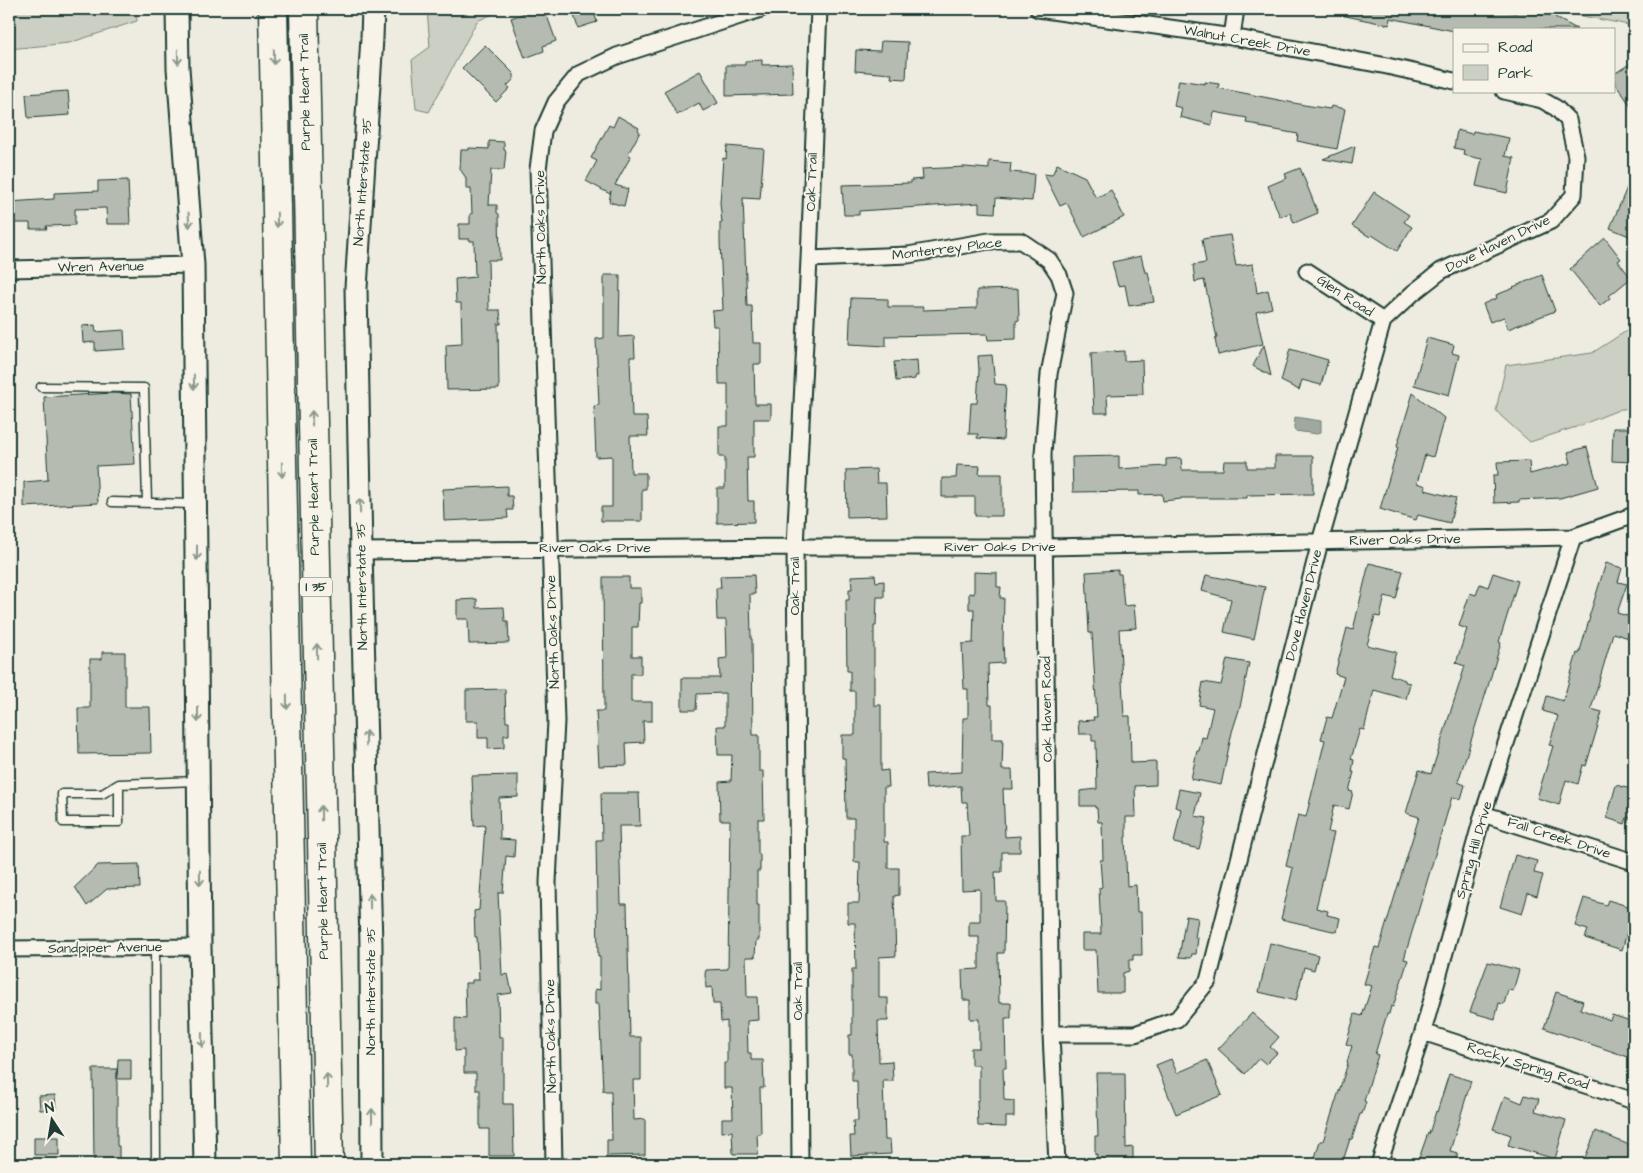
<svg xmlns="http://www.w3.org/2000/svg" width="1643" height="1173" font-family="'Architects Daughter',sans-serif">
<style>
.green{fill:#cccfc4;stroke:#76867c}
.water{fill:#9fa99f;stroke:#6c7e74}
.building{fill:#b5bbb0;stroke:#1f3d34}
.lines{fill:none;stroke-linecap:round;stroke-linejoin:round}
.service-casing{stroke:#1f3d34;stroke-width:11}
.minor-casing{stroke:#1f3d34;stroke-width:19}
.secondary-casing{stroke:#1f3d34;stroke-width:25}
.motorway-casing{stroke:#1f3d34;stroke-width:31}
.service{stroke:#f7f3e8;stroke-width:8}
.minor{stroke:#f7f3e8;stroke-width:15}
.secondary{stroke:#f7f3e8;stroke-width:21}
.motorway{stroke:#f7f3e8;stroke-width:28}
.oneway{stroke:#8b988e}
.labels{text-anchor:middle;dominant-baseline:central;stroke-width:4;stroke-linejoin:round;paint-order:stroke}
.shield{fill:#f7f3e8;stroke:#60746a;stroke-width:1}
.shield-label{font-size:12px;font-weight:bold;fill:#1f3d34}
.street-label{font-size:14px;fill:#1f3d34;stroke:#f7f3e8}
</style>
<rect width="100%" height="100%" fill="#eeece1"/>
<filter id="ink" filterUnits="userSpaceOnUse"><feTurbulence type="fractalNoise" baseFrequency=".02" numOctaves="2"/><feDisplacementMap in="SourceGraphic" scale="10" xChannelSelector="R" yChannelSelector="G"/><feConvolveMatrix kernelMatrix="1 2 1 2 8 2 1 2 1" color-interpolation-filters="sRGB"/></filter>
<g filter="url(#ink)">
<path class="green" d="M9,9H136L137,21L69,43L9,49Z
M427,9H490L493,14L477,21L429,112L416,109L412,60L430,47Z
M1571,9H1634V26L1572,14Z
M1634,323V409H1621L1576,427L1530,442L1501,416L1496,410L1506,365L1592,353L1631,328Z"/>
<path class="water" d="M1295,417L1321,421V432L1317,434L1295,431L1294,429Z"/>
<path class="building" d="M537,9H542L544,13H546L556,41L543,46L544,51L525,58L511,18Z
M572,9H593L597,22L578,28Z
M1341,9H1496L1516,13L1517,10L1543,15L1544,9H1558L1556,18L1577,29H1454V31L1390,18L1389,25L1341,15Z
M881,41L908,42L906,79L891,78L892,74L855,71L856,50L880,51Z
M485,45L514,74V79L507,86L510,88L496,102L462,68Z
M762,60V65L792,64L793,94L726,96V65H745V61Z
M1634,61V111L1614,81V74Z
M700,71L718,103L703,111L699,103L677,115L664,91Z
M1179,80L1205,84V82L1219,84L1218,88L1304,105L1330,109L1331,106L1345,109L1337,149L1297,141L1298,134L1259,127V125L1246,123L1247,118L1214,112L1212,125L1180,117L1182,108L1174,106Z
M68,91L70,115L28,118L26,94Z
M618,116L639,128L638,130L640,132L628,154L631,156L615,185L628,189L624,206L609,202L611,191L610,194L586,181L597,161L591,158L609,125L613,127Z
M1457,130L1472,134L1473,131L1509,138L1505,156L1514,158L1507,193L1476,186L1482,159L1463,155L1464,150L1454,148Z
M489,141L504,142V150L506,151L504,170H491L489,205H497V213L499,214L500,260H488L489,310H500L501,324H498L499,389L447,390L446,345L462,344L461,303H456L455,279L475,277L474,241H470V239H459V224H470V214H472L471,189H466V178L460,169L461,150H469V148L489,149Z
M727,146L764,149L760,199L743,198L747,306H752L753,343H761V364H754L755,404H771V419H754V457H747L748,501H754V522L717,523V488H725V457H719V426H728V384H719L718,326H713L712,311L723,310L720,242V223H722L720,203L723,158L726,159Z
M1355,146L1352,164L1323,159Z
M989,161L1011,163L1010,172L1034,174L1032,201L996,198L995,213L979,212V203L859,211V215H844L842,185L911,183V180L923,179L922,169L965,167L989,169Z
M1057,164L1085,177L1096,198L1111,190L1124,217L1084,237L1067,203L1060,206L1044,174L1052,175Z
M1300,168L1318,213L1294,223L1290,213L1280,217L1268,186L1287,178L1285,174Z
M1634,171V238L1610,228Z
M128,180L130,224H107L106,208L75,209V225L46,226L47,229H30V223H9V202L54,199V193L98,191V181Z
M1374,192L1409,215L1404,222L1412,227L1397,251L1372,235L1370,237L1352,226Z
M1230,235L1236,266L1253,264L1257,293L1268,290L1272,308L1256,312L1263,344L1218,355L1215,339L1217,338L1204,280L1195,282L1193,265L1206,263L1202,239Z
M1605,238L1621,259L1618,261L1631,278L1609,296L1610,298L1600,306L1570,269Z
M1141,256L1145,272H1148L1154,302L1129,306L1125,285L1118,286L1112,262Z
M604,275H620L619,337L634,336L635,357H630L632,417H647L648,436H630L631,473H646V489H642V521H601V507H612V456L596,457L594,406L599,405L596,339L604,338Z
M1542,275L1555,311L1508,329L1504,317L1490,322L1483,304L1497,298L1496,295L1514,288L1513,287Z
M1018,289L1019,320L1016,321V339L988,340L987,334L886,336V346L849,344L851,298L888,299V307H923V310L977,308V290Z
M95,325L96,332L124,330L125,349L95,351V342L83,343L82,326Z
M1427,338L1454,345L1452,353L1459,355L1449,395L1414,385Z
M1264,345L1271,376L1253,366Z
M1290,349L1328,360L1321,385L1302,380L1299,390L1281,381Z
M1124,351V361L1142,360L1143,394L1107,395L1108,413H1094L1091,353Z
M992,355L995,384L1006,385L1003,440L977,438L978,434H969L971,403H977L979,371L978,356Z
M917,360L918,376H915V379L896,381L894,362Z
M113,393L131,394L135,464L96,466L98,503L24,507V482L48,480L44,397Z
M1413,393L1444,418L1433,457L1425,455L1417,483L1426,486L1425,490L1456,498L1450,523L1418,515L1416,520L1380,509L1398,447L1397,446Z
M1613,428H1634V453H1632L1631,462L1612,461Z
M1587,447L1598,487L1560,498L1519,500V502L1494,503L1493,475H1498L1497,462L1529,461L1530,474L1571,463L1568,452Z
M1119,456V469L1166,466V459L1181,458L1182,470H1223L1224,461H1247V468H1275V456H1313V494L1247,495V498H1181V499L1163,501L1162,494L1139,495V491L1073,492L1072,457Z
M957,465L980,466L979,474H1002V516H975V497H942V478H956Z
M876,469L877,483H886L887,516L847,517L846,470Z
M507,486V496H512L513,510H507L508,518L444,521L443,489Z
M1369,563L1403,571L1396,599L1385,596L1380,617L1375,616L1367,645L1396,652L1390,675L1405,680V682L1410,683L1406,699L1374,690L1364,730L1360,729L1351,759L1354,760L1352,772H1354L1349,791L1353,792L1349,809L1334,805L1328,832L1334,833L1316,908L1328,911L1327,915L1340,918L1337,932L1281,919L1293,868L1286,866L1298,815L1306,817L1325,740L1321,739L1327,717L1332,718L1344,677L1335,674L1347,628L1353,630Z
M1606,563L1622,568L1618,582L1627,584L1617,613L1634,618V622L1629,638L1613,633L1591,709L1602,712L1586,766L1583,765L1578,784L1566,780L1559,805L1537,798L1553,746L1549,745L1558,716L1543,711L1547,696L1563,701L1577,653L1579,654L1590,617H1589Z
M1118,570V574H1121L1124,606L1134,605L1136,628L1119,629L1124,716H1130L1131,763L1156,762V785L1135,786L1136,817H1126V837H1125L1127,886L1136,885L1137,912H1141L1142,955H1133V960H1129V971L1123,973V993H1098L1096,950H1082V934H1101V933L1099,888L1102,887L1100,860H1103L1102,822H1098L1097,808H1095V806H1080V791L1097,789L1096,741H1092V734H1079L1078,721L1094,720L1093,717H1097L1092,633H1089L1086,572Z
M974,572L997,573V587H1001L1000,598H1004L1003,642L1004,663L988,664L989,705H992V739H1003L1002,770H1012L1013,789H1003L1005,837L1020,836V852H1002V872H995L996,901H1005L1004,953H998L999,1003H1011V1018H1005L1006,1068H1003L1004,1100L1014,1101V1117H1006V1127L978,1126L977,1100H979V1065H971V1048H979V1019H970V1000H963L962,970L979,969V937H969V921H980V889L962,890L961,836H969L967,802H962L961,786L926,789L925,774L962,772L963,718H968V689H964L962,644L973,643L974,609H969V593L974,594Z
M1493,573L1518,581L1499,642L1501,643L1485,696L1458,782L1465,785L1461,799L1452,797L1404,959L1408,960L1393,1007L1391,1006L1389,1014H1387L1375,1054L1378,1055L1364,1101L1366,1102L1362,1114H1360L1352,1139H1350L1342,1164H1313L1320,1141H1323L1348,1063L1347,1062L1352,1046L1346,1044L1355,1014L1362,1016L1372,986L1364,984L1375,947L1379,948L1419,817L1406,813L1419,770L1431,774L1465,666L1456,663L1467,629L1459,626L1470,593L1476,595L1480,584L1488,587Z
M754,575L755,594H750L751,639H752L753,735H759V771H763L764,819H758V854H760V871H757V905H759V940H756L755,957H746L747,997H757L758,1020L747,1021L748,1053H751V1060H763L764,1088H760L761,1134H757L758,1154H733L732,1131L722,1132V1118H733L732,1088H724V1063H727V1021L721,1022L720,1004H713L712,987L706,988L705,974L706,970L728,969L730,820H720L719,782L731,781L732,755H718L717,726H725V693L697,694L696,710H682V678H720L719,659L727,658L726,620H717L716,588H721L720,576Z
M875,575L876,582L884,581V597H877L876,626H874V705H881V771L888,770L889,787H884V842H888V868H899V895L894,896L896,956L879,957V998H888V1021H878L879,1062L892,1061L893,1081H883L885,1140H890L891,1154L851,1156L850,1136H854L853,1121H858L857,1081H852V1054H849V1035H852V969H856L855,923H848V903H859L860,862H854V818H846L845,758H842V735H855V691H850V671H847L846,600H849V589H852L851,576Z
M1206,575L1265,587L1254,639L1224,632L1231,599L1202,591Z
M603,577H629V588H641V603H639L638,627H632V656H641V674H631V702H652V721H643L644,742L626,743L627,765L599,766L596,711H604Z
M477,599V608L504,607L505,621H508L509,643L469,644L468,619H457V600Z
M102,652H125V707H150L151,753L79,754L78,708H90V659H102Z
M1227,659L1249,663L1240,707L1232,732L1221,785L1191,779L1197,751H1199L1202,737L1206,738L1213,708L1199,705L1203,682L1221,685Z
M505,689L506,722H509V735H504V748L488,749V738H478V721H466V690Z
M518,775V797L499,798L500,839L515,840L514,857L506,856L503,893H498L502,975L508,974L512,993L498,995L499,1037H503V1104H513L514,1156H489V1129H480V1090H476V1073H464V1050L455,1051V1018L466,1019L465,983H472V980H479L477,937H475L474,911L479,910L485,825L474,826L472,776Z
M1616,785L1634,790V820L1627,817L1625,824L1607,818Z
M1179,789L1200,793L1195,816L1207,818L1199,849L1174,843L1181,809L1175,807Z
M601,793H639L640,826H619L621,904H627L630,1037H641V1080H633L634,1120L645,1119V1155L607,1156V1140H612L611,1091H603L599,1004H595V989L600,990V957H598L596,840H602Z
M1515,855L1537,861L1534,873L1543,875L1537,896L1528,893L1522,914L1500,907Z
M139,864L140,888L107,889L87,906L75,887L98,865Z
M1584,898L1606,905L1608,900L1634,908L1622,950L1585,938L1588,930L1575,926Z
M1186,916L1198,918L1195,938H1198L1196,954H1192L1191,958L1179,957Z
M1270,943L1318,955L1314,970L1304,967L1296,1001L1259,992Z
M1488,962L1519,970L1513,991L1508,990L1504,1004L1499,1003L1495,1019L1470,1012Z
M1556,992L1583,1001L1580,1009L1610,1020L1612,1015L1634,1022V1059L1544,1028Z
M1252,1013L1279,1037L1270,1047L1277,1053L1266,1064L1259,1058L1245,1074L1218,1049Z
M118,1059H131V1079H117Z
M1171,1059L1177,1073L1207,1060L1222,1095L1176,1114L1156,1065Z
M93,1069H117V1146H119V1164H94Z
M1096,1073H1125L1126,1148L1133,1147V1164H1097V1154L1095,1155V1136H1098Z
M1449,1074L1471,1081L1450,1151L1458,1153L1454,1164H1417L1428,1133L1429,1134L1436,1111L1437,1112Z
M55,1095L56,1109L40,1110L39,1096Z
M1525,1095L1539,1099L1535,1111L1566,1120L1555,1159L1508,1145L1511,1135L1493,1129L1505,1096L1522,1103Z
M1596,1131L1634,1147V1151L1628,1164H1593L1584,1160Z
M34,1137H59V1155H34Z"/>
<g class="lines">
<g class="service-casing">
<path id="service" d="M41,387L144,388L147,503
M112,502L194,504
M119,784V822H63L62,794H102L119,784L196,781
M155,947L156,1164"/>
</g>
<g class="minor-casing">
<path id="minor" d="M1038,9L1232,37L1387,66L1454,81
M1232,37L1236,9
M809,259L908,255L989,241H1021L1049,260L1059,275L1065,293L1049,374L1043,454L1051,1034L1057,1164
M9,269L193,265
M1307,271L1383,321
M361,551L795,547H1046L1573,537L1634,515
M1483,814L1634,862
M9,949L200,947
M1423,1032L1634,1101
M1051,1034H1135L1177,1019L1208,981L1320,542L1383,321L1413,293L1441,271L1551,221L1574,195L1576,156L1568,120L1556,108L1542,100L1504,91
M554,1164L548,882L556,721L538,169L543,131L556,102L579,74L617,56L761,9
M800,1164L795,547L809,259L819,9
M1379,1164L1423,1032L1483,814L1573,537"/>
</g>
<g class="secondary-casing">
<path id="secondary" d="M177,9L178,68L193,265L200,947L205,1164
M372,1164L371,945L361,551L356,288L372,38L373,9"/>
</g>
<g class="motorway-casing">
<path id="motorway" d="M273,9L296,1164
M304,9L329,1164"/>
</g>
<use href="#service" class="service"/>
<use href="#minor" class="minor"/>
<use href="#secondary" class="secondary"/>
<use href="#motorway" class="motorway"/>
</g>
<defs><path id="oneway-shaft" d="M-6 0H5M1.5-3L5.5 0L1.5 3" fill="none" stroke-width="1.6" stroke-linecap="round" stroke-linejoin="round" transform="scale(1.25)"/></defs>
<g class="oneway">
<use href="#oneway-shaft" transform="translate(178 57) rotate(89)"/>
<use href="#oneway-shaft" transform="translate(274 57) rotate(89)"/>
<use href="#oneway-shaft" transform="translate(189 220) rotate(86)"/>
<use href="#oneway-shaft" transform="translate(277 220) rotate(89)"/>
<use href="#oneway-shaft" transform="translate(194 382) rotate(89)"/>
<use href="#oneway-shaft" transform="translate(312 418) rotate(-91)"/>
<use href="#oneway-shaft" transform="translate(282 470) rotate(89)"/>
<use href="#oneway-shaft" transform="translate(360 506) rotate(-91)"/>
<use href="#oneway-shaft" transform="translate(197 553) rotate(90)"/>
<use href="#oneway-shaft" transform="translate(317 651) rotate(-91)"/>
<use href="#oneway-shaft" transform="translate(287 702) rotate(89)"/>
<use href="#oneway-shaft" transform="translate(198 715) rotate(90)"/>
<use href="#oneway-shaft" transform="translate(366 738) rotate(-91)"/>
<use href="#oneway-shaft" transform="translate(321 813) rotate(-91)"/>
<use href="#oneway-shaft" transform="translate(200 878) rotate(89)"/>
<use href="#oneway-shaft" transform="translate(370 901) rotate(-91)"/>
<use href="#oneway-shaft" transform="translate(202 1040) rotate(89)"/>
<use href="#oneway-shaft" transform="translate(327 1081) rotate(-91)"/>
<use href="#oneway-shaft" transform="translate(372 1116) rotate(-90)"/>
</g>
</g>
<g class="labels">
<rect class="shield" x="300" y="577.5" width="32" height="19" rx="4"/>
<g class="shield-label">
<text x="316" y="587">I 35</text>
</g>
<g class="street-label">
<text transform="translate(1247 41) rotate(10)">Walnut Creek Drive</text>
<text transform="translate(305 92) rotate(-91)">Purple Heart Trail</text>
<text transform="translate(363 182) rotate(-86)">North Interstate 35</text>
<text transform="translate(812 182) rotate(-88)">Oak Trail</text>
<text transform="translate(541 227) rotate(-91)">North Oaks Drive</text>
<text transform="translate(1498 244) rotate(-26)">Dove Haven Drive</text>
<text transform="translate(947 249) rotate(-7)">Monterrey Place</text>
<text transform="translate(101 267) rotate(-1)">Wren Avenue</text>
<text transform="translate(1345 296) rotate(33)">Glen Road</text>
<text transform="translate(314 497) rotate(-91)">Purple Heart Trail</text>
<text transform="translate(1405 540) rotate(-1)">River Oaks Drive</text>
<text x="1000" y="547">River Oaks Drive</text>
<text x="595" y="548">River Oaks Drive</text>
<text transform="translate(362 586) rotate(-91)">North Interstate 35</text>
<text transform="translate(795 586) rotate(-90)">Oak Trail</text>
<text transform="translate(1304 605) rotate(-76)">Dove Haven Drive</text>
<text transform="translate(553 632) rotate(-92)">North Oaks Drive</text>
<text transform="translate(1047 709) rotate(-91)">Oak Haven Road</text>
<text transform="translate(1559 838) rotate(18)">Fall Creek Drive</text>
<text transform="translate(1474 850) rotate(-74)">Spring Hill Drive</text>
<text transform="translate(323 901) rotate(-91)">Purple Heart Trail</text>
<text transform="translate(105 948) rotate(-1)">Sandpiper Avenue</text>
<text transform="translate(371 991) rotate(-90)">North Interstate 35</text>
<text transform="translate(798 991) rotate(-90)">Oak Trail</text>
<text transform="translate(551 1036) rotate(-91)">North Oaks Drive</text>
<text transform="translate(1528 1066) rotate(18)">Rocky Spring Road</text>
</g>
</g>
<rect width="1643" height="1173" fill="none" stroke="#f7f3e8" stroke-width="30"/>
<rect x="15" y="15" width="1613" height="1143" fill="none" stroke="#1f3d34" stroke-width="2" filter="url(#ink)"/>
<rect x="1453" y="28" width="162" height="65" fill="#f7f3e8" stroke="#a1aaa0"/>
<rect x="1463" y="44" width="25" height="8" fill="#f7f3e8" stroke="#a1aaa0"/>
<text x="1498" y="52" font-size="15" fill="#1f3d34">Road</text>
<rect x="1463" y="65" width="25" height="15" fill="#cccfc4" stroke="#a1aaa0"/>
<text x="1498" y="78" font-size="15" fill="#1f3d34">Park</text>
<g transform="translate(52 1120) rotate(348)" stroke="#f7f3e8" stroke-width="4" paint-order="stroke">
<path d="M0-4L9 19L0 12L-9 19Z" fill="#1f3d34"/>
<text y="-8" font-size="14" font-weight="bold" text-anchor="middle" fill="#1f3d34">N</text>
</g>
</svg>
